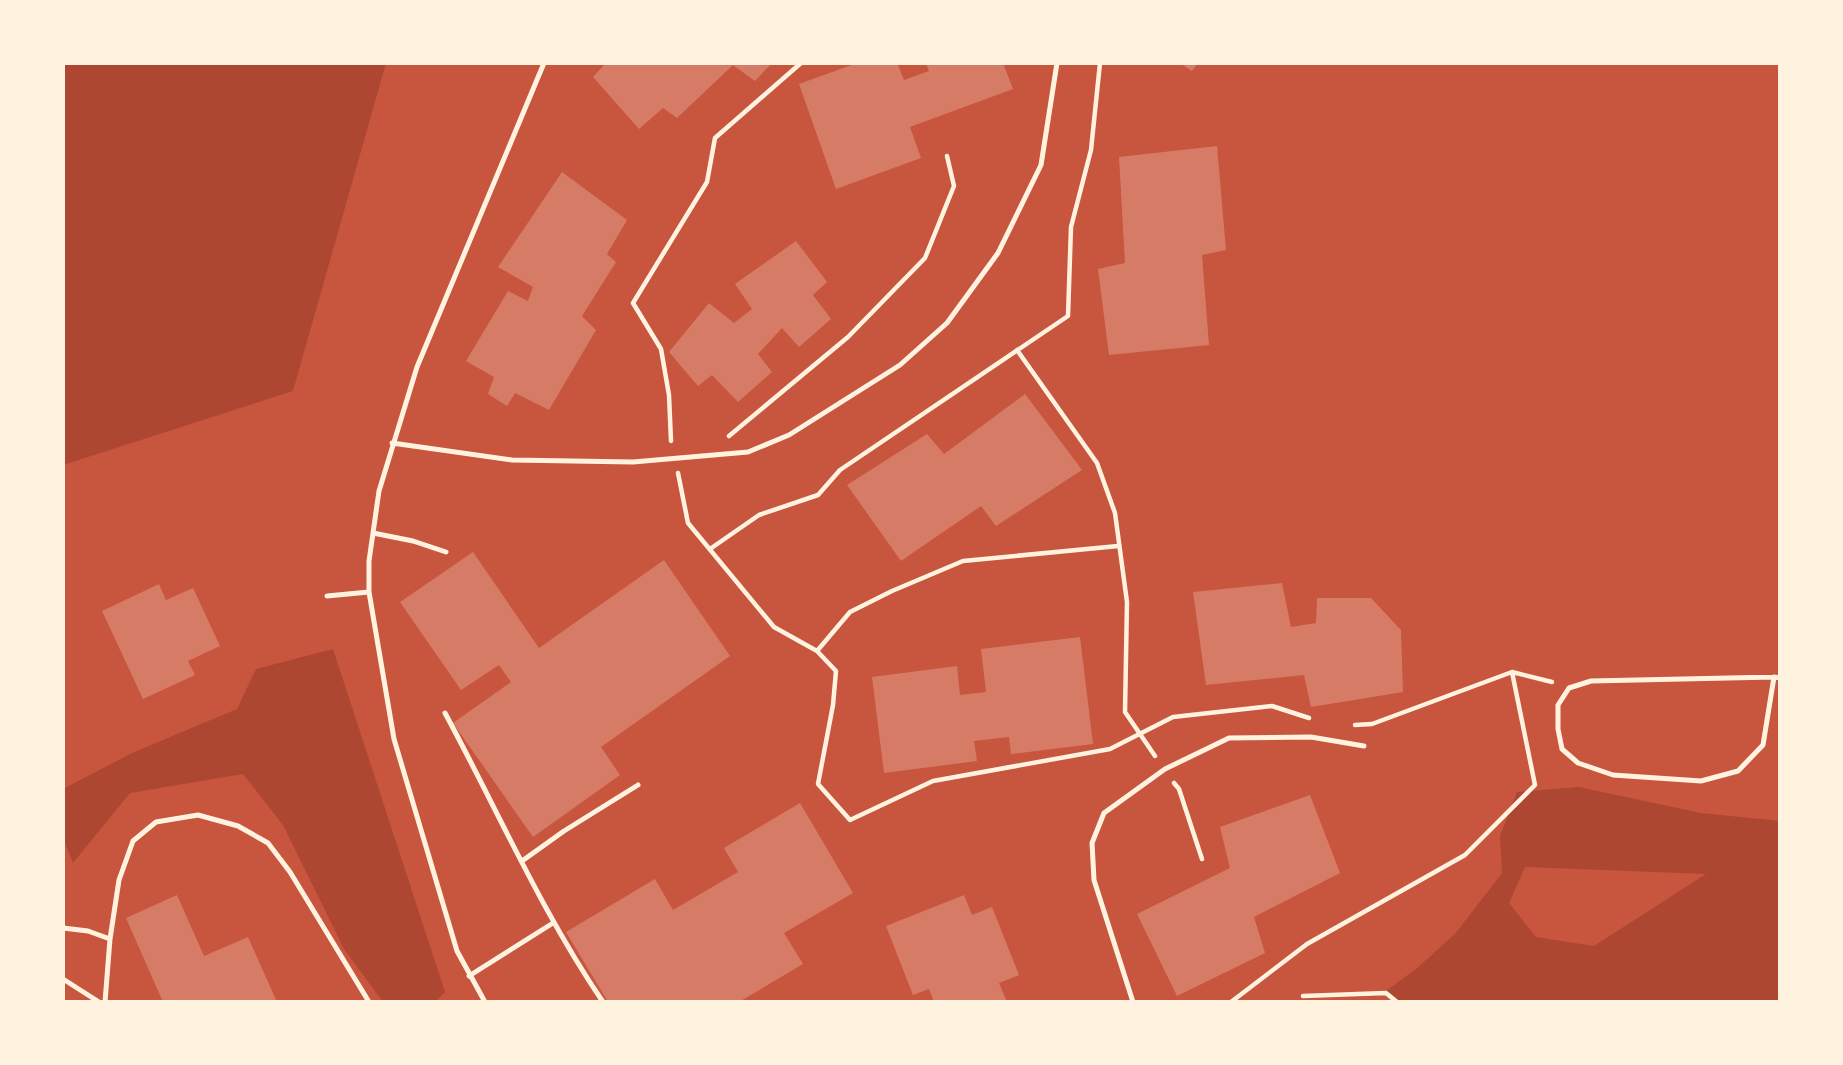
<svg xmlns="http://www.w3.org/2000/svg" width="1843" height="1065" font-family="'Fira Sans',sans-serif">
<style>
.green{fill:#ae4732;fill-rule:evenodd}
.building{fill:#d67c66}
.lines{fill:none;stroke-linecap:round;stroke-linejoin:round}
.path{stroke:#fff3e0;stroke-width:4.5}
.service{stroke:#fff3e0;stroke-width:5}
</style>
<rect width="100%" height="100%" fill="#c8553d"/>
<path class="green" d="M63,63H386L293,391L63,465Z
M333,649L445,992L435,1002H383L344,949L283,825L243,774L130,793L73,863L63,838V789L132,753L237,709L256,669Z
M1579,787L1701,813L1780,821V1002H1392L1386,991L1416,969L1455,934L1502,873L1500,836L1517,792ZM1525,867L1706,874L1594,946L1536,937L1509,903Z"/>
<path class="building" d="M606,63H772L755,81L733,65L677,118L663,108L639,129L593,77Z
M857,63H897L904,80L929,71L926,63H1003L1013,89L910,127L921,158L836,189L799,84Z
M1180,63H1198L1192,71Z
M1217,146L1226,250L1202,255L1209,345L1109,355L1098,269L1125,263L1119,157Z
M562,172L627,220L607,254L616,262L582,316L596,330L549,410L515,393L507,406L488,394L494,377L466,361L508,291L528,301L533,287L498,267Z
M796,241L827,282L813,295L831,319L799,347L782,328L758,354L772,372L738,402L712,375L698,386L669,352L709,303L734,323L752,309L735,284Z
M1025,394L1082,470L996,526L981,506L901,561L847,485L927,434L944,454Z
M473,552L539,648L664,560L730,656L601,747L620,775L533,837L453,723L511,682L499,665L461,690L400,602Z
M1282,583L1291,627L1316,623L1317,598H1371L1401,630L1403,692L1311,707L1304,675L1206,685L1193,592Z
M159,584L166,600L193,588L220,646L188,661L195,675L143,699L102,611Z
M1080,637L1093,744L1011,754L1009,737L974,741L977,761L884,773L872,677L957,666L960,695L986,692L981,649Z
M1310,795L1340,873L1254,917L1265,953L1177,996L1137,914L1230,868L1220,827Z
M800,803L853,893L784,933L803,964L739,1002H608L566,932L655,879L673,910L738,872L724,848Z
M177,895L204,956L248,937L277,1002H163L126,918Z
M964,895L972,915L992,907L1019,975L999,983L1007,1002H934L929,989L913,995L886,926Z"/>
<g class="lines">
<path class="path" d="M1017,350L1097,463L1115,513L1127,602L1125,712L1155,756
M729,436L848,337L925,258L954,186L947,156
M671,441L669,395L661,349L633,303L707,182L715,138L801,63
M678,473L688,523L774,627L817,651L836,671L833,705L818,784L850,820L933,781L1110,749L1173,717L1272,706L1309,718
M710,549L759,515L818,495L840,470L1068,316L1071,227L1091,150L1100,63
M817,651L850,612L892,591L963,561L1118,546
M1512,672L1552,682
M1174,783L1179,789L1202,859
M1303,996L1386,993L1397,1002
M1231,1002L1307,944L1465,855L1535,785L1512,672L1372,724L1355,725"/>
<path class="service" d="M392,443L512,460L633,462L748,452L789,435L900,365L947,323L998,253L1041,165L1057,63
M373,533L413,541L446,552
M327,596L369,592
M1774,677L1763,745L1738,771L1701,781L1613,775L1578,763L1562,749L1558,729V705L1569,688L1591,681L1774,677L1780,678
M445,713C497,809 541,911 603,1002
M522,861L564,831L638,785
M63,928L88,931L110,939
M469,976L553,923
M63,979L99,1002
M105,1002L110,939L119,880L133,841L156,822L198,815L238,826L268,843L290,872L369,1002
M485,1002L457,951L394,739L369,592V561L379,491L417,367L544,63
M1133,1002L1094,880L1092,843L1104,813L1165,769L1229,738L1311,737L1364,746"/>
</g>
<rect width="1843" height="1065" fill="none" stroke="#fff3e0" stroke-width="130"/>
</svg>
